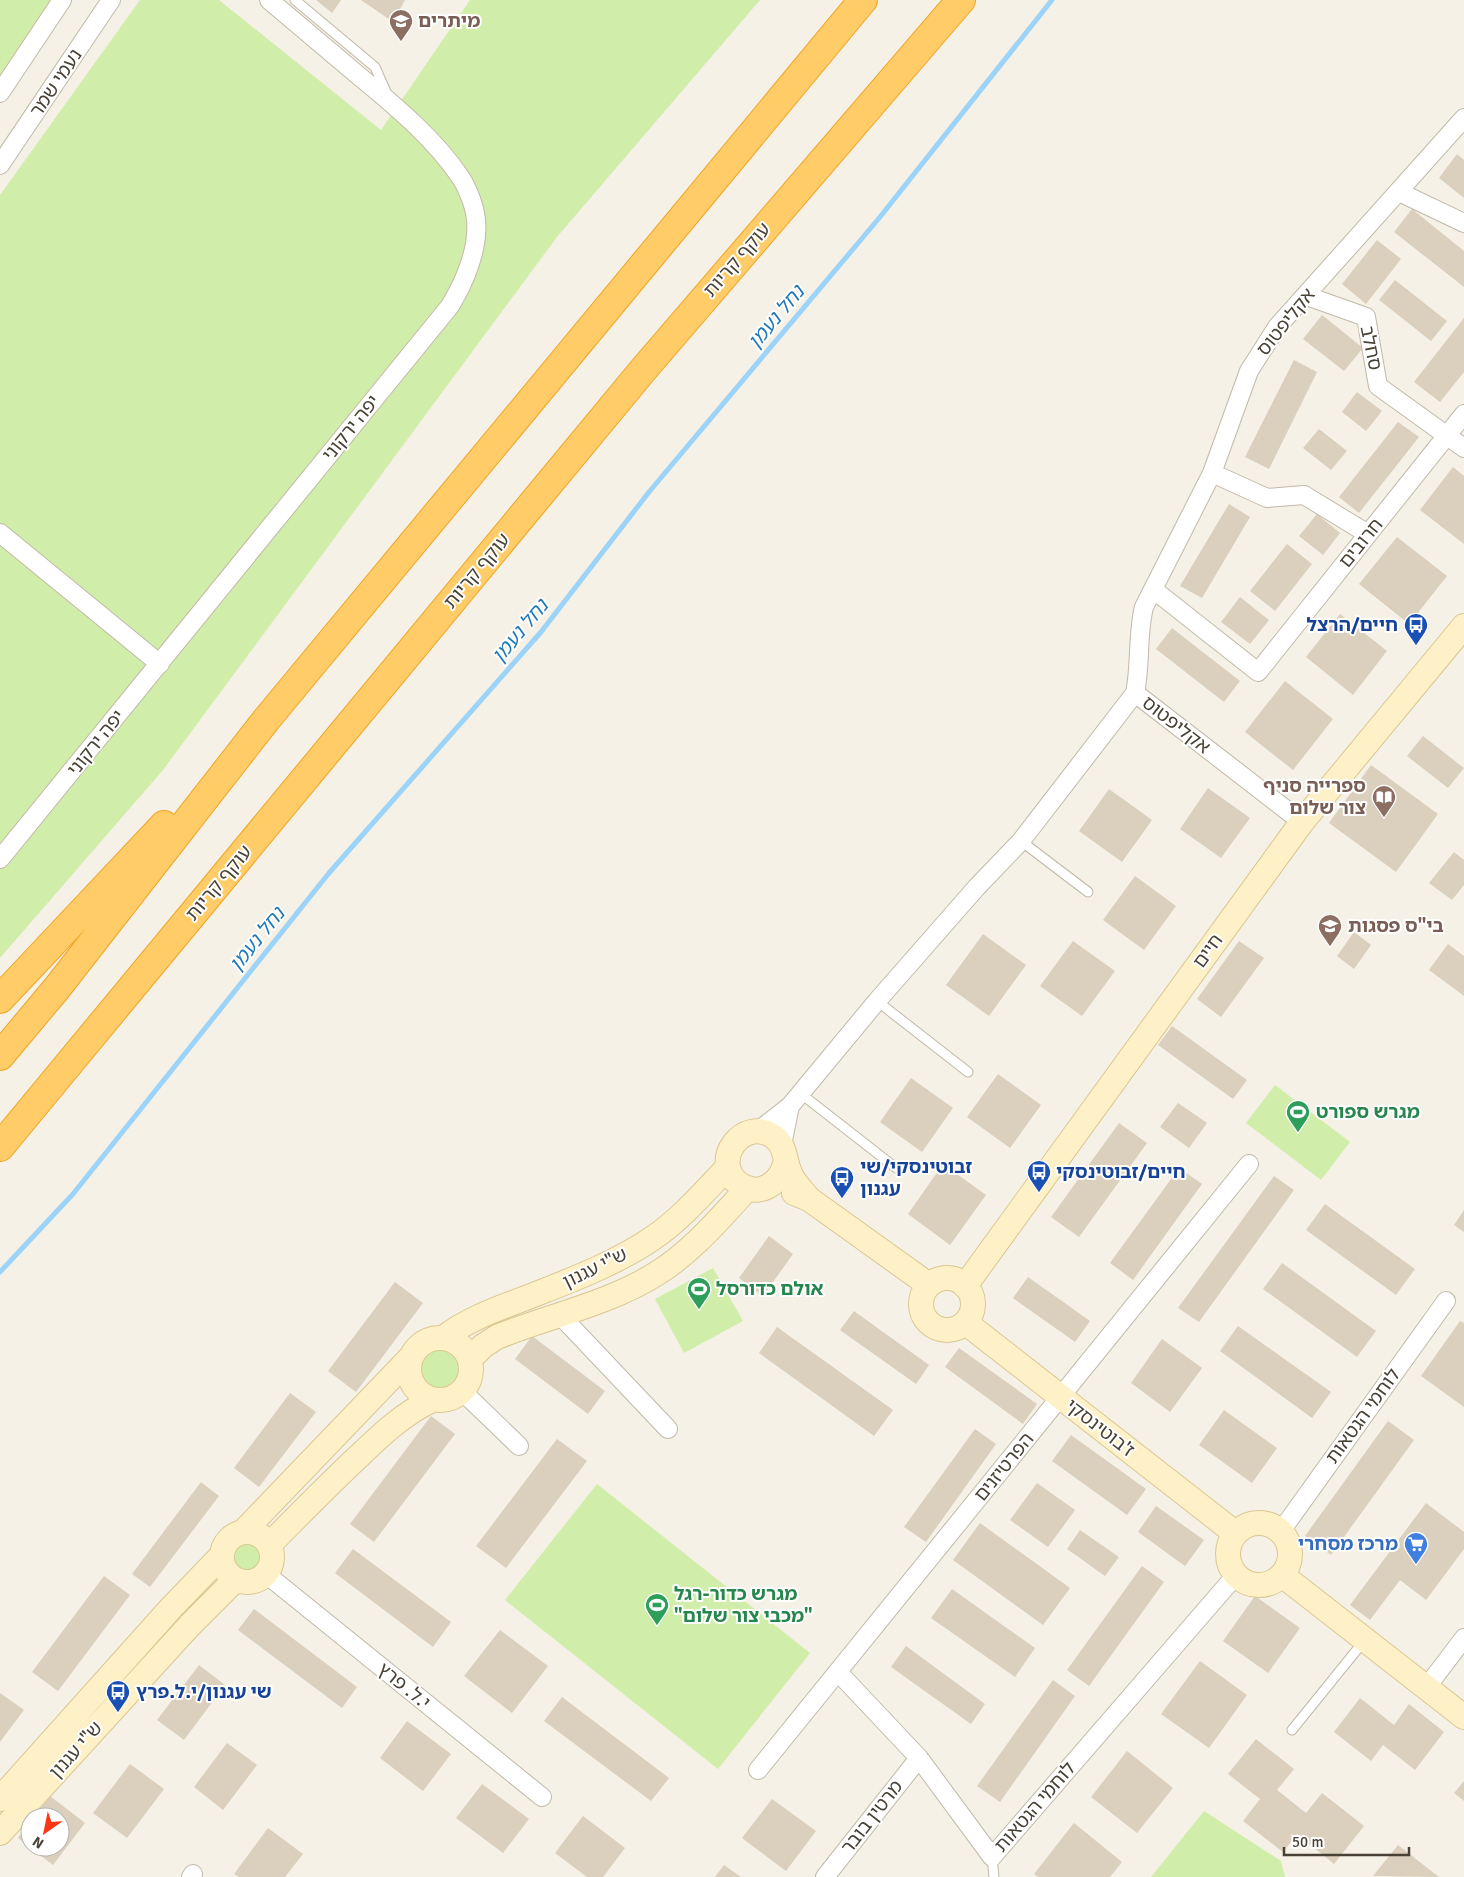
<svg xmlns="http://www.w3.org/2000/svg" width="1464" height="1877" font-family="Signika,'Noto Sans Hebrew',sans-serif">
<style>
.green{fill:#d0eeaa}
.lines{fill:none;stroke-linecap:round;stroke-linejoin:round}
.stream{stroke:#9cd3f9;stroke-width:5}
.building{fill:#dbcfbd}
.lane-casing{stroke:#c2b9a8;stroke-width:11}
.street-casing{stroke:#c2b9a8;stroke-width:20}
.secondary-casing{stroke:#dac691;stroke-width:26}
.highway-casing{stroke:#f0a526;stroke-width:30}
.lane{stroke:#fff;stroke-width:9}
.street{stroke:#fff;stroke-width:18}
.secondary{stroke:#fff1c7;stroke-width:24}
.highway{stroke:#ffcc68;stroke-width:28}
.labels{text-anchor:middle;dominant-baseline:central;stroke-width:4;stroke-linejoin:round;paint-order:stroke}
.education-label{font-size:19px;font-weight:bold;fill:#785e54;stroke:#fff;text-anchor:start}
.street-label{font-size:19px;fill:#494135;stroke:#fff}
.transit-label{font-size:19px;font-weight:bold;fill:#164399;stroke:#fff;text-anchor:start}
.leisure-label{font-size:19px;font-weight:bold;fill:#27864d;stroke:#fff;text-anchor:start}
.shop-label{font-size:19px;font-weight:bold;fill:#366cbe;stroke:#fff;text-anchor:end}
.water-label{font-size:20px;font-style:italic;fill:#1f79b9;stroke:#fff}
</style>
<rect width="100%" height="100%" fill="#f5f1e6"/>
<path class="green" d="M0,0H68L0,92Z
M140,0H219L381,130L470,0H760L557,237L163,770L0,958V195Z
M1275,1085L1350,1142L1321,1180L1246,1123Z
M713,1268L743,1321L684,1353L655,1299Z
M418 1370a22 22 0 1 1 44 0a22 22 0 1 1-44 0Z
M597,1484L810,1653L718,1769L505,1600Z
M229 1558a18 18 0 1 1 36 0a18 18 0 1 1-36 0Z
M1204,1811L1281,1861L1285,1877H1151Z"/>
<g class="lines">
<path class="stream" d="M0,1272L73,1194L329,873L541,632L649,492L880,217L1052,0"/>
</g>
<path class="building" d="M316,0H341L332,13Z
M361,0H405L398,13L402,16L396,24Z
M1457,154L1464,160V198L1439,178Z
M1412,209L1464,251V287L1394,232Z
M1377,240L1401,259L1366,304L1342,284Z
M1395,280L1447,321L1431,341L1379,300Z
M1322,315L1363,348L1344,371L1303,339Z
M1464,318V372L1440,402L1414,382Z
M1294,360L1317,372L1269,469L1245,457Z
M1357,392L1382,411L1366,431L1342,412Z
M1398,422L1419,437L1359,513L1339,497Z
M1319,429L1347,451L1331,470L1303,448Z
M1453,467L1464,476V544L1420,510Z
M1229,504L1250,517L1202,598L1180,586Z
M1317,514L1340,533L1323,555L1299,536Z
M1397,537L1447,576L1409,624L1359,584Z
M1287,544L1312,564L1275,611L1250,591Z
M1240,597L1269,620L1250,644L1221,622Z
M1340,614L1387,651L1353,695L1306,657Z
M1172,628L1240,681L1224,702L1156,649Z
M1285,681L1333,719L1293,770L1245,732Z
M1423,736L1464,768L1448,788L1407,756Z
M1371,765L1438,814L1396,872L1329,823Z
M1208,788L1250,818L1221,858L1180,829Z
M1109,789L1152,820L1122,862L1079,831Z
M1454,852L1464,860V885L1452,900L1429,883Z
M1135,876L1176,906L1144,950L1103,920Z
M1354,932L1371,945L1354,969L1337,956Z
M983,934L1026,965L989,1016L946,985Z
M1073,941L1115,971L1082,1016L1040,986Z
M1239,941L1264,958L1221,1017L1197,999Z
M1448,944L1464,956V996L1429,970Z
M1172,1026L1247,1080L1233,1099L1158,1045Z
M998,1074L1041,1105L1010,1148L967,1117Z
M911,1078L953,1108L922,1152L880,1122Z
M1178,1103L1207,1123L1189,1148L1160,1127Z
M1119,1123L1147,1143L1079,1237L1051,1217Z
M943,1164L986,1195L950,1245L908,1214Z
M1179,1168L1202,1184L1133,1280L1110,1263Z
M1274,1176L1294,1190L1199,1322L1178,1308Z
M1325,1204L1415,1269L1396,1295L1306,1230Z
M1464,1210V1232L1454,1225Z
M769,1236L793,1254L763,1296L739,1278Z
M1282,1263L1376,1331L1357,1357L1263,1289Z
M1028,1277L1090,1321L1075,1342L1013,1298Z
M395,1282L423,1303L356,1392L328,1371Z
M854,1311L929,1365L916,1384L840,1330Z
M1460,1321L1464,1323V1407L1421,1376Z
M1238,1326L1331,1392L1312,1418L1220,1351Z
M777,1327L893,1410L874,1436L759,1353Z
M532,1336L605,1391L588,1414L515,1359Z
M1162,1339L1202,1368L1170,1412L1131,1383Z
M959,1348L1037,1404L1023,1424L945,1367Z
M290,1393L316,1412L259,1487L234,1468Z
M1224,1410L1277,1448L1252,1483L1199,1445Z
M431,1416L455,1434L374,1542L350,1524Z
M1388,1421L1414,1440L1331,1555L1305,1536Z
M975,1429L996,1444L926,1542L904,1527Z
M1071,1435L1146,1489L1127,1515L1052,1461Z
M557,1439L587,1461L506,1568L476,1546Z
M201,1482L219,1496L150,1587L132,1574Z
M1037,1483L1075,1510L1048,1547L1010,1520Z
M1426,1503L1464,1532V1549L1426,1600L1400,1580L1370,1620L1350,1605Z
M1156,1506L1204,1540L1185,1566L1138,1532Z
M980,1523L1070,1588L1043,1625L953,1560Z
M1080,1530L1119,1557L1105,1576L1067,1549Z
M353,1549L451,1622L433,1647L335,1573Z
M1142,1566L1164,1582L1089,1686L1067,1670Z
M104,1576L130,1595L58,1691L32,1672Z
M952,1589L1035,1648L1015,1677L931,1618Z
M1255,1596L1300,1628L1268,1673L1223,1641Z
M254,1609L357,1687L342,1708L238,1630Z
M500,1630L548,1666L512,1713L464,1676Z
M906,1646L985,1704L971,1724L891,1667Z
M1200,1661L1247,1695L1209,1748L1161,1714Z
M199,1665L225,1685L184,1740L157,1720Z
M1053,1680L1075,1696L1000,1802L977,1786Z
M0,1693L24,1710L0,1742Z
M562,1697L669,1778L651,1801L544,1721Z
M1360,1698L1394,1725L1409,1704L1444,1732L1415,1770L1383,1745L1371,1761L1334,1732Z
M407,1721L451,1754L423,1791L380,1758Z
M1256,1739L1294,1769L1277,1790L1306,1813L1322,1793L1364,1826L1334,1864L1297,1834L1283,1852L1243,1821L1260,1799L1228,1774Z
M227,1743L257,1765L223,1810L194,1787Z
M1127,1751L1173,1788L1137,1833L1091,1797Z
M130,1764L164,1789L127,1838L93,1813Z
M1464,1781V1801L1454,1793Z
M482,1784L529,1819L503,1853L456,1818Z
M50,1796L85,1823L53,1865L18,1838L30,1822V1847H60V1817H34Z
M772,1799L816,1831L786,1871L742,1838Z
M583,1816L625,1848L603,1877H587L555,1853Z
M1074,1823L1122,1862L1110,1877H1038L1034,1874Z
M268,1828L303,1854L285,1877H239L234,1874Z
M1398,1845L1439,1877L1373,1876Z
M724,1865L741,1877H715Z"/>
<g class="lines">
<g class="lane-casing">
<path id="lane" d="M295,0L375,67L387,94
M1021,841L1088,892
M877,1001L968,1072
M800,1093L896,1168
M1292,1730L1364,1641
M992,1857L994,1877"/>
</g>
<g class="street-casing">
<path id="street" d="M0,93L62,0
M0,165L111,0
M1399,192L1464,223
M1307,296L1366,317L1378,386L1464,448
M1212,473L1267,498L1304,495L1368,534
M0,533L160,664
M1154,590L1258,672L1464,414
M1135,693L1302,822
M0,859L450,306C464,283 479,249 476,220C475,207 468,189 461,178C434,138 395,106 359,76C329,51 299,25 269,0
M758,1131L790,1106L877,1001L976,888L1021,841L1135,693C1141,664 1137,635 1144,607L1212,473L1249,371L1277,327L1464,118
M782,1145L790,1106
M560,1315L668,1429
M462,1391L519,1446
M1281,1531L1446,1301
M266,1574L542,1797
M838,1672L919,1758L992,1857L1236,1575
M1426,1688L1464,1638
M758,1770L1249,1164
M191,1877L193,1874
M825,1877L919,1758"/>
</g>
<g class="secondary-casing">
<path id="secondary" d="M785,1164C780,1184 758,1198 739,1184C709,1161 744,1115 774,1137C787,1147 784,1162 791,1175C795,1184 803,1191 809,1199
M794,1193L809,1199L929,1285
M921 1304a26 26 0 1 1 52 0a26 26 0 1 1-52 0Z
M965,1286L1302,822L1464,626
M966,1323L1235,1533
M409 1369a31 31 0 1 1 62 0a31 31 0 1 1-62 0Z
M443,1338C475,1314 510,1305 546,1290C582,1276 621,1260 653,1238C681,1219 704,1192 728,1167
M470,1359L483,1346L497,1337C549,1316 608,1304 656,1274C692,1252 720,1218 748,1188
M1228 1554a31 31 0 1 1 62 0a31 31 0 1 1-62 0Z
M222 1557a25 25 0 1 1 50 0a25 25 0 1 1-50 0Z
M243,1532L410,1358
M269,1545C299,1515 328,1485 359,1456C382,1434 403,1414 432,1400
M1282,1575L1464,1717
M0,1799L171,1608L221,1556
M0,1833L191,1624L235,1580"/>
</g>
<g class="highway-casing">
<path id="highway" d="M0,999L164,825
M0,1056L57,988L266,720L863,0
M0,1147L643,370L961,0"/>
</g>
<use href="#lane" class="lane"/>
<use href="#street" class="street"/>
<use href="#secondary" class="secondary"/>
<use href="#highway" class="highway"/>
</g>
<defs>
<g id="school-pin" transform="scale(1.25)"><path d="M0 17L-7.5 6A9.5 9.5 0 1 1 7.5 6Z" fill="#8d6e63" stroke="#fff"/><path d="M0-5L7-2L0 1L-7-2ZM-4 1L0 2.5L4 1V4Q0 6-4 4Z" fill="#fff"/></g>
<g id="bus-pin" transform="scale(1.25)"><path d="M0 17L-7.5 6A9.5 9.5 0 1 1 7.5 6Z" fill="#1a4fb4" stroke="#fff"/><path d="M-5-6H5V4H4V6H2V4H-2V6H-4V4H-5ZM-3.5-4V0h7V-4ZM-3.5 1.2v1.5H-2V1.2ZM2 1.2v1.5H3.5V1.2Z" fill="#fff"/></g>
<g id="library-pin" transform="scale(1.25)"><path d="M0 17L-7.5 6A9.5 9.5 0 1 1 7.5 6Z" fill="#8d6e63" stroke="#fff"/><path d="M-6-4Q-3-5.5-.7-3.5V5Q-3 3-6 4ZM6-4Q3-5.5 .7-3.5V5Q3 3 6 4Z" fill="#fff"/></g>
<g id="stadium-pin" transform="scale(1.25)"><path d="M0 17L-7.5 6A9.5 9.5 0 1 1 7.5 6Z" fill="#2e9e5b" stroke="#fff"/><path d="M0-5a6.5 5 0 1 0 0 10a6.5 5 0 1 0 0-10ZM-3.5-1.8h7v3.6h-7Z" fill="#fff"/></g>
<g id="supermarket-pin" transform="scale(1.25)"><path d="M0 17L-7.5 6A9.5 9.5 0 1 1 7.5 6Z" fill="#3f7fe0" stroke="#fff"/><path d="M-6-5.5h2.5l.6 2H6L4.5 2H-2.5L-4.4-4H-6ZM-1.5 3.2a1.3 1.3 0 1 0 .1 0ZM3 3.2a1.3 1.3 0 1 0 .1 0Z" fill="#fff"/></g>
</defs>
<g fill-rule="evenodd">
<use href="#school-pin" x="401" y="21"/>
<use href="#bus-pin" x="1416" y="625"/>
<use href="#library-pin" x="1384" y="797"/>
<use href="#school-pin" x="1330" y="926"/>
<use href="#stadium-pin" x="1298" y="1112"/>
<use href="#bus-pin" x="1039" y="1172"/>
<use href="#bus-pin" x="842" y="1178"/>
<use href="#stadium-pin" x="699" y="1289"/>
<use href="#supermarket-pin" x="1416" y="1544"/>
<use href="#stadium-pin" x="657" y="1605"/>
<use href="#bus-pin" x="118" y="1692"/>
</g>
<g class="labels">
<g class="education-label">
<text x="418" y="21">מיתרים</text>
<text x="1366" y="786" text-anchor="end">ספרייה סניף<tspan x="1366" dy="22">צור שלום</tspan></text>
<text x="1348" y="926">בי"ס פסגות</text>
</g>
<g class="street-label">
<text transform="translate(56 83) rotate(-56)">נעמי שמר</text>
<text transform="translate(737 260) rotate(-49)">עוקף קריות</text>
<text transform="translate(1286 322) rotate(-51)">אקליפטוס</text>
<text transform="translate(1371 348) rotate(78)">סחלב</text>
<text transform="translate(351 428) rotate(-51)">יפה ירקוני</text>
<text transform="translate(1361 543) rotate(-51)">חרובים</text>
<text transform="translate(477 571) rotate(-50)">עוקף קריות</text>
<text transform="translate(1176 725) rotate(38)">אקליפטוס</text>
<text transform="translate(96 743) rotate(-51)">יפה ירקוני</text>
<text transform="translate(219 883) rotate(-50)">עוקף קריות</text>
<text transform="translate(1208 951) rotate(-54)">חיים</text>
<text transform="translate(595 1268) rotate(-26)">ש"י עגנון</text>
<text transform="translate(1363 1416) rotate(-54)">לוחמי הגטאות</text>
<text transform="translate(1100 1428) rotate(38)">ז'בוטינסקי</text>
<text transform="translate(1004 1467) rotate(-51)">הפרטיזנים</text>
<text transform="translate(404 1686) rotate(39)">י.ל. פרץ</text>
<text transform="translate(76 1750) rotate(-48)">ש"י עגנון</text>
<text transform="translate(1035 1807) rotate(-49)">לוחמי הגטאות</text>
<text transform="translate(872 1817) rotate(-52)">מרטין בובר</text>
</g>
<g class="transit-label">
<text x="1398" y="625" text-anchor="end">חיים/הרצל</text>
<text x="860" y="1167">זבוטינסקי/שי<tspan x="860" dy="22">עגנון</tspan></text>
<text x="1056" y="1172">חיים/זבוטינסקי</text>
<text x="136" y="1692">שי עגנון/י.ל.פרץ</text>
</g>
<g class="leisure-label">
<text x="1316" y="1112">מגרש ספורט</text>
<text x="716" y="1289">אולם כדורסל</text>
<text x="674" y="1594">מגרש כדור-רגל<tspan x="674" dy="22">"מכבי צור שלום"</tspan></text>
</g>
<g class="shop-label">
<text x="1398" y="1544">מרכז מסחרי</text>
</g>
<g class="water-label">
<text transform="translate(776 317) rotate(-50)">נחל נעמן</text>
<text transform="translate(520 631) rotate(-50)">נחל נעמן</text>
<text transform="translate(257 939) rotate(-51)">נחל נעמן</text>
</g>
</g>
<g transform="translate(45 1832) rotate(213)"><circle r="24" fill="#ffffff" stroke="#b6b3ae"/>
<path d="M0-4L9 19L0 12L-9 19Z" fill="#ff3614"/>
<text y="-8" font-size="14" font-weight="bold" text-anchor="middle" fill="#494135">N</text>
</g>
<path d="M1284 1847v8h125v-8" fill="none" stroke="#494135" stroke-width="2.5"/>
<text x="1292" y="1847" font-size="15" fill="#494135" stroke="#ffffff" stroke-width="4" paint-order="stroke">50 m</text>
</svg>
